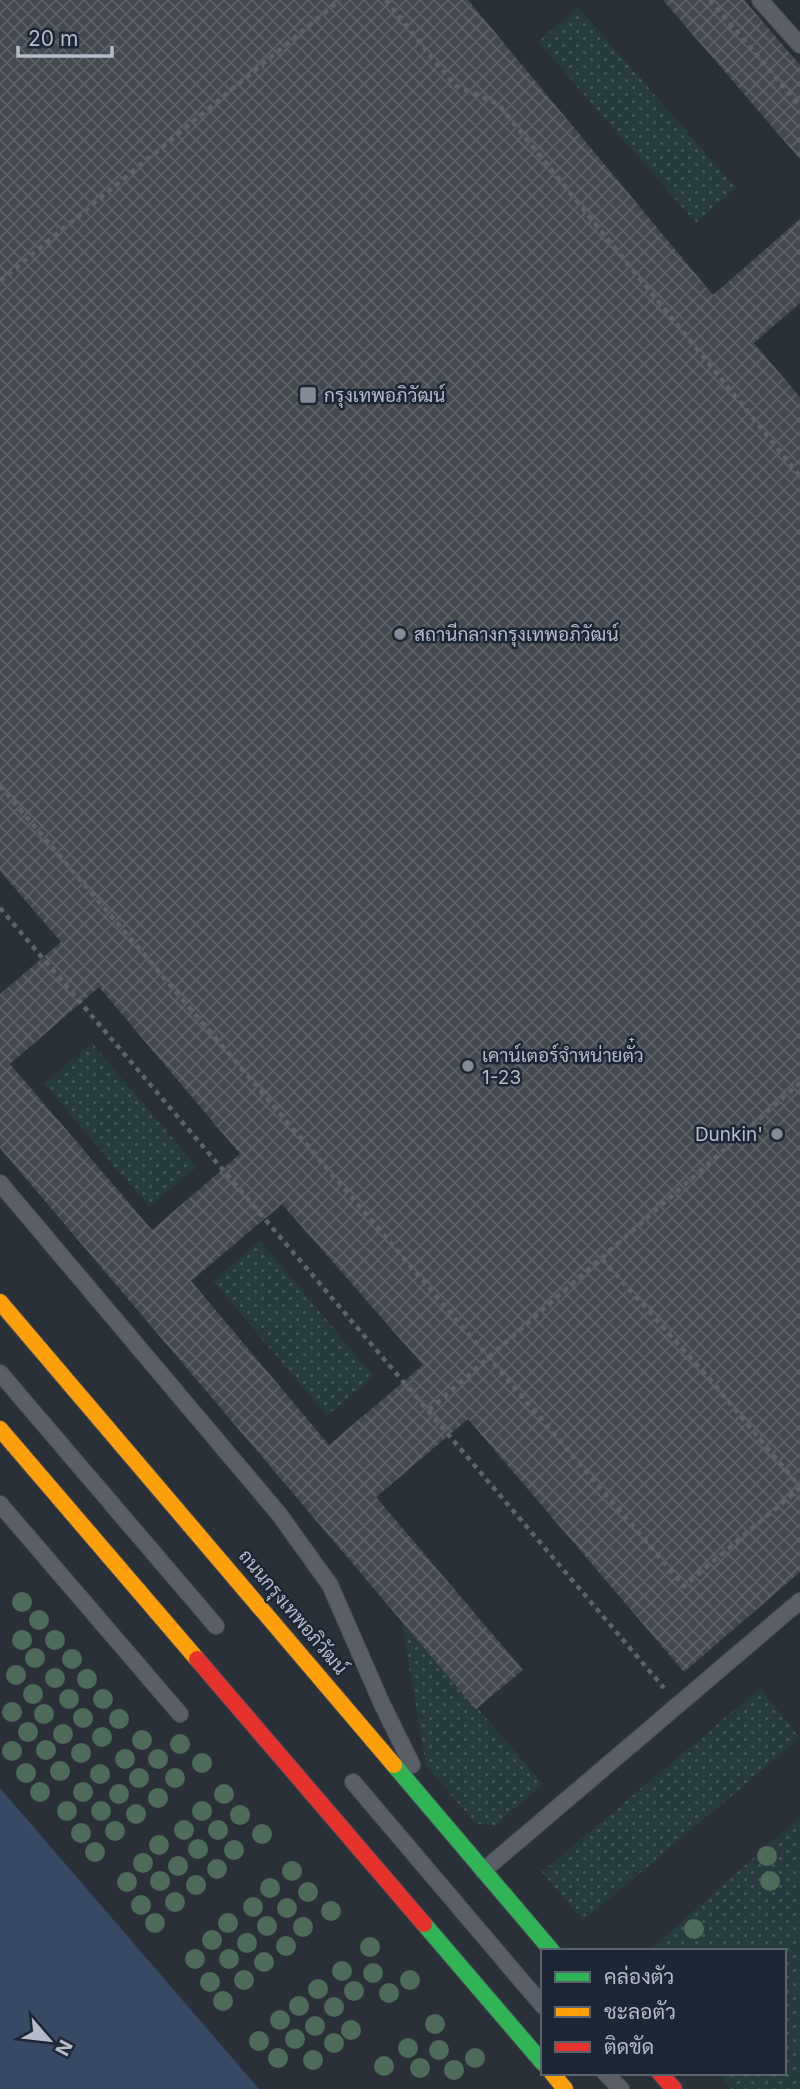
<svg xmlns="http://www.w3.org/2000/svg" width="800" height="2089" font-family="Inter,Sarabun,sans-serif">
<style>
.grass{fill:url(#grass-dots)}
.water{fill:#384963}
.building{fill:url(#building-cross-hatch);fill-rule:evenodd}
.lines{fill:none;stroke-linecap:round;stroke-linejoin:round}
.lane-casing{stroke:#484c53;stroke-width:18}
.fast-casing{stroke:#484c53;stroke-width:18}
.slow-casing{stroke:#484c53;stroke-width:18}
.jam-casing{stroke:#484c53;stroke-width:18}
.path{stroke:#5d636a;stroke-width:4.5;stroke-dasharray:5 5;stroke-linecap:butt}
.lane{stroke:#5a5e66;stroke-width:16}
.fast{stroke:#30b455;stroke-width:16}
.slow{stroke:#ff9f0a;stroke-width:16}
.jam{stroke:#e5322d;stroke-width:16}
.tree{fill:#4e6a5a}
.poi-dot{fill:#848b96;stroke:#1d2633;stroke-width:2.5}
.labels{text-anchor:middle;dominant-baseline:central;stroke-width:5;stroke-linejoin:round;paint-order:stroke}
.poi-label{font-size:19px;fill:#b4bcc9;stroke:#1d2633;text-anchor:start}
.street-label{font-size:19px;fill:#b4bcc9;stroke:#1d2633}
</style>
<defs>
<pattern id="grass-dots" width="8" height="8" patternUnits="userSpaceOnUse" patternTransform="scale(1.75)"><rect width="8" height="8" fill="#273a3e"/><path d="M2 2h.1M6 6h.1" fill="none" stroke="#445559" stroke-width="1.8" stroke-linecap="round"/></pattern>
<pattern id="building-cross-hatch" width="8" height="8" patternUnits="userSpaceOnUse" patternTransform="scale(1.75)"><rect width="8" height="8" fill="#444950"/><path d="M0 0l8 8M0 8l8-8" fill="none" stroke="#5d6168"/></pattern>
</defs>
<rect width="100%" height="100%" fill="#2a3038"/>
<path class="grass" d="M578,7L736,188L696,223L538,42Z
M92,1043L197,1167L149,1207L44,1084Z
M260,1241L374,1376L327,1416L213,1281Z
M401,1619L543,1784L494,1826L475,1823L426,1765Z
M760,1688L800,1738L583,1921L542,1872Z
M800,1817V2089H731L718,2073H784V1951H648Z"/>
<path class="water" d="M0,1788L259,2089H0Z"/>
<path class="building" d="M0,0H468L713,295L800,219V303L754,343L800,397V1572L684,1672L468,1419L376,1497L523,1670L476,1709L0,1148V994L61,942L0,871ZM99,987L240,1154L152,1230L10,1064ZM282,1204L423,1365L329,1445L191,1281Z
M663,0H744L800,65V159Z"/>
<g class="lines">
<g class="lane-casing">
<path id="lane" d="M760,0L800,45
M0,1183L279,1514L330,1585L382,1704L412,1765
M0,1373L216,1626
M0,1504L180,1714
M353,1782L543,2006
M483,1871L800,1601
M605,2073L621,2089"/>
</g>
<g class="fast-casing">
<path id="fast" d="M394,1765L552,1951
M424,1924L543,2063"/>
</g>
<g class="slow-casing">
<path id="slow" d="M0,1302L394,1765
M0,1429L197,1659
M552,2073L565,2089"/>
</g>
<g class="jam-casing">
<path id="jam" d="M197,1659L424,1924
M660,2073L674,2089"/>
</g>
<path class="path" d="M386,0L454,85L498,104L800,476
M710,0L800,106
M0,281L340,0
M0,786L684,1586L800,1488
M0,908L664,1688
M602,1259L707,1376L800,1487
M429,1410L800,1083"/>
<use href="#lane" class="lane"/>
<use href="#fast" class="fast"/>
<use href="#slow" class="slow"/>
<use href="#jam" class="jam"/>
</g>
<g class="tree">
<circle cx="22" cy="1602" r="10"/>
<circle cx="39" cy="1620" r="10"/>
<circle cx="22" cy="1640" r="10"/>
<circle cx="55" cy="1640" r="10"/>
<circle cx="35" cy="1658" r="10"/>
<circle cx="72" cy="1659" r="10"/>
<circle cx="16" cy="1675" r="10"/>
<circle cx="55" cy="1678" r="10"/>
<circle cx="87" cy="1679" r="10"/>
<circle cx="33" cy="1694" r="10"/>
<circle cx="69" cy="1699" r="10"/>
<circle cx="103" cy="1699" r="10"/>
<circle cx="12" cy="1712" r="10"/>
<circle cx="44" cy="1714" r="10"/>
<circle cx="83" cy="1718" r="10"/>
<circle cx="119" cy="1719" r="10"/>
<circle cx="28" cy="1732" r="10"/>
<circle cx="63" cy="1734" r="10"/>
<circle cx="102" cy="1737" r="10"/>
<circle cx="142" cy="1740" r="10"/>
<circle cx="180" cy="1744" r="10"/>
<circle cx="46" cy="1750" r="10"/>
<circle cx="12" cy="1751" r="10"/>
<circle cx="81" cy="1753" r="10"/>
<circle cx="125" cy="1759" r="10"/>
<circle cx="158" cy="1759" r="10"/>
<circle cx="202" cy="1763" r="10"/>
<circle cx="60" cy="1771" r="10"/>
<circle cx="26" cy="1773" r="10"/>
<circle cx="100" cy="1774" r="10"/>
<circle cx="139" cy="1778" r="10"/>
<circle cx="175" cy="1778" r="10"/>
<circle cx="40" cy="1792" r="10"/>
<circle cx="83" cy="1792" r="10"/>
<circle cx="119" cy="1794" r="10"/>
<circle cx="224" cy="1794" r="10"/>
<circle cx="158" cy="1798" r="10"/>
<circle cx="67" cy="1811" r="10"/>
<circle cx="101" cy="1811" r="10"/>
<circle cx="202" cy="1811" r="10"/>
<circle cx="136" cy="1814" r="10"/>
<circle cx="240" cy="1815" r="10"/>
<circle cx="184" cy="1830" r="10"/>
<circle cx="218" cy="1830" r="10"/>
<circle cx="115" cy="1831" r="10"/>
<circle cx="81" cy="1833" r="10"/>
<circle cx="262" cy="1834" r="10"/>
<circle cx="159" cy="1845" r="10"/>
<circle cx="198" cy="1849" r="10"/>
<circle cx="234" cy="1850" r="10"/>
<circle cx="95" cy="1852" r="10"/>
<circle cx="767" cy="1856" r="10"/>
<circle cx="143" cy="1863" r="10"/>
<circle cx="178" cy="1866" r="10"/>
<circle cx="217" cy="1869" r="10"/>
<circle cx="292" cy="1871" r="10"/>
<circle cx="160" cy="1881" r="10"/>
<circle cx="770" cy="1881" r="10"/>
<circle cx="127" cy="1882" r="10"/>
<circle cx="196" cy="1885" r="10"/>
<circle cx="270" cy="1888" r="10"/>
<circle cx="308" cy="1892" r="10"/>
<circle cx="175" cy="1902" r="10"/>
<circle cx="141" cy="1905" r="10"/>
<circle cx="253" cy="1907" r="10"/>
<circle cx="287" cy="1908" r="10"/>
<circle cx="331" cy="1911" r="10"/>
<circle cx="155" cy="1923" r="10"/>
<circle cx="228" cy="1923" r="10"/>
<circle cx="267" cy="1926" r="10"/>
<circle cx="303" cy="1927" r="10"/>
<circle cx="694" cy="1929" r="10"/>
<circle cx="212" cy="1940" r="10"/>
<circle cx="247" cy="1943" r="10"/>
<circle cx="286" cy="1946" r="10"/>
<circle cx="370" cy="1947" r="10"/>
<circle cx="195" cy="1959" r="10"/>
<circle cx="229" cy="1959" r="10"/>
<circle cx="264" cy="1962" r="10"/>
<circle cx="342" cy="1971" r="10"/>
<circle cx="373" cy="1973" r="10"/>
<circle cx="244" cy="1980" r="10"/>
<circle cx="410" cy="1980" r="10"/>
<circle cx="210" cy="1982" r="10"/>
<circle cx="318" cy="1989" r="10"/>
<circle cx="354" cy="1991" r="10"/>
<circle cx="389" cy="1993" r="10"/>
<circle cx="223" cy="2001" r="10"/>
<circle cx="299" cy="2006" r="10"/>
<circle cx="334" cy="2007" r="10"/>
<circle cx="280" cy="2020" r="10"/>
<circle cx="435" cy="2024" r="10"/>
<circle cx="315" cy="2026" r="10"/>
<circle cx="351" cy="2030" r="10"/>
<circle cx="295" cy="2039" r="10"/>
<circle cx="259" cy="2041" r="10"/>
<circle cx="334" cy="2043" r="10"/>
<circle cx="408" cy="2048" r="10"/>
<circle cx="439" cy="2050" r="10"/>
<circle cx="278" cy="2058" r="10"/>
<circle cx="475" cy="2058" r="10"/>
<circle cx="313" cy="2060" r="10"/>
<circle cx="384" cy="2066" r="10"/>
<circle cx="420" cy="2068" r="10"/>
<circle cx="454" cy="2070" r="10"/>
</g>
<g class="poi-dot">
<rect x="299" y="386" width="18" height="18" rx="3.5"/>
<circle cx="400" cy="634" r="7"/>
<circle cx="468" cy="1066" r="7"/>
<circle cx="777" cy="1134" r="7"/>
</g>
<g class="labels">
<g class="poi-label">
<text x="324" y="395">กรุงเทพอภิวัฒน์</text>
<text x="414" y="634">สถานีกลางกรุงเทพอภิวัฒน์</text>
<text x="482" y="1055">เคาน์เตอร์จำหน่ายตั๋ว<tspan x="482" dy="22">1-23</tspan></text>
<text x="763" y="1134" text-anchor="end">Dunkin'</text>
</g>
<g class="street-label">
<text transform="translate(293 1612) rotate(50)">ถนนกรุงเทพอภิวัฒน์</text>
</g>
</g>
<rect x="541" y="1949" width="245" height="126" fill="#1d2633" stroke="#59626f" stroke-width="2"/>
<rect x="555" y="1972" width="35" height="10" fill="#30b455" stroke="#59626f" stroke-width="2"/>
<text x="604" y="1984" font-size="21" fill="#b4bcc9">คล่องตัว</text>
<rect x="555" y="2007" width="35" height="10" fill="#ff9f0a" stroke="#59626f" stroke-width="2"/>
<text x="604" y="2019" font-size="21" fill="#b4bcc9">ชะลอตัว</text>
<rect x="555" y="2042" width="35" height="10" fill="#e5322d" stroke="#59626f" stroke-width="2"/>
<text x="604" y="2054" font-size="21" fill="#b4bcc9">ติดขัด</text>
<g transform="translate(49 2040) rotate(118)" stroke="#1d2633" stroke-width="5" paint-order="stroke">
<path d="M0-5L12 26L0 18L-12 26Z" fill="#b4bcc9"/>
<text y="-10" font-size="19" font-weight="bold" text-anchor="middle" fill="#b4bcc9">N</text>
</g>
<path d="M18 46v10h94v-10" fill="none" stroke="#b4bcc9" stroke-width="3.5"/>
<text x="28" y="46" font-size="21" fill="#b4bcc9" stroke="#1d2633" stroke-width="5" paint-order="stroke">20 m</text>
</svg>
